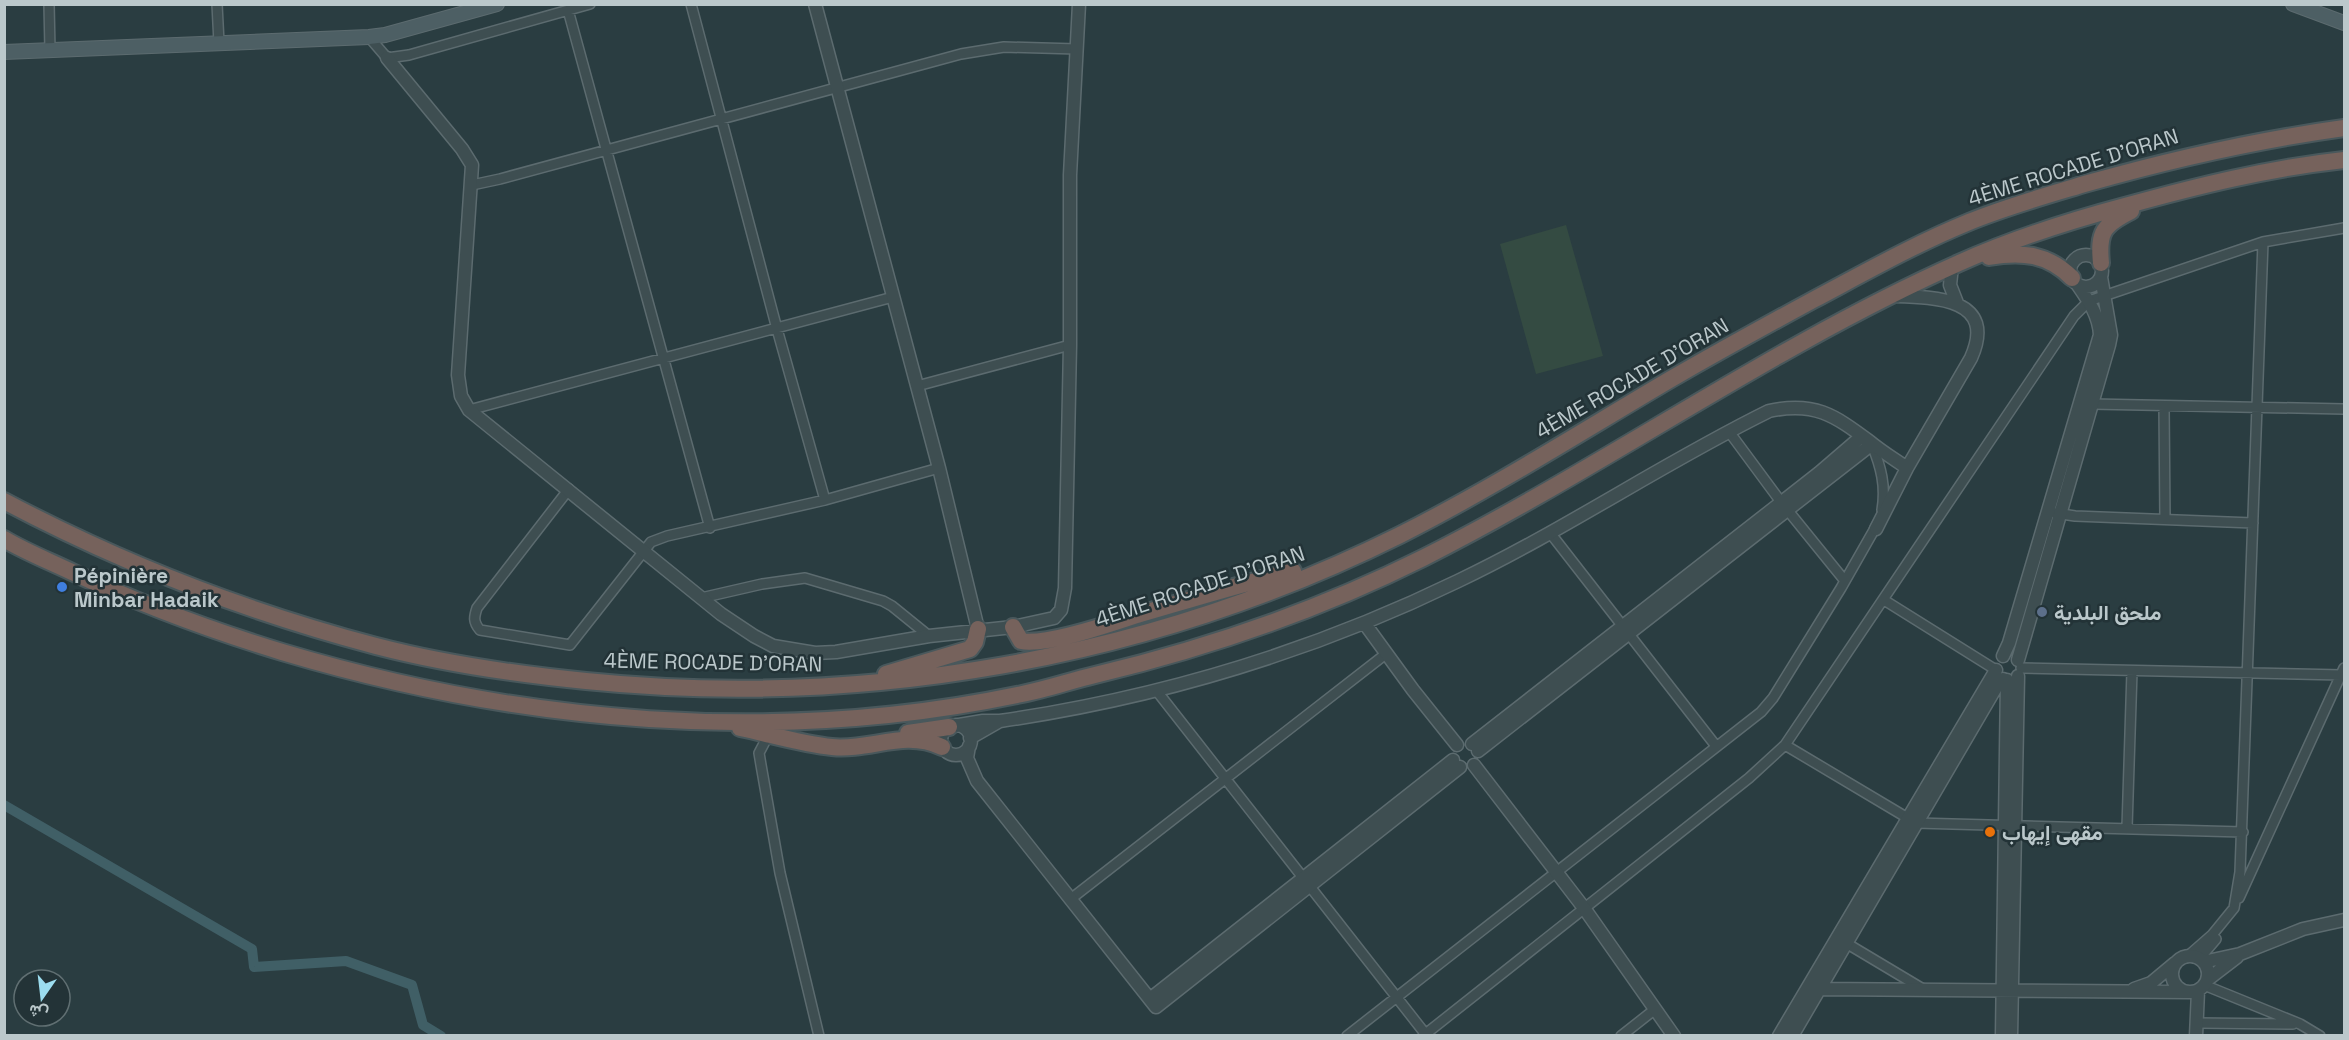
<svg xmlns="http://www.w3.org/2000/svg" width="2349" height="1040" font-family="'Space Grotesk',Vazirmatn,sans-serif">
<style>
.green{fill:#344b42}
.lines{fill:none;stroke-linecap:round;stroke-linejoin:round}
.canal{stroke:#405f66;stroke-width:10}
.minor-casing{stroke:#5c6b6f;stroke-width:12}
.tertiary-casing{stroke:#5c6b6f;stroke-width:15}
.secondary-casing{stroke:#5c6b6f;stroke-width:16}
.motorway-casing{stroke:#49585c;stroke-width:20}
.minor{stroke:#3e4e51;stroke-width:9}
.tertiary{stroke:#3e4e51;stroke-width:12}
.secondary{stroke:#4d5f64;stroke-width:14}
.motorway{stroke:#76625c;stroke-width:16}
.shop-dot{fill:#3f7fe0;stroke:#233337;stroke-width:2}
.service-dot{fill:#5c6f8a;stroke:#233337;stroke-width:2}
.food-dot{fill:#e8710a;stroke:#233337;stroke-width:2}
.labels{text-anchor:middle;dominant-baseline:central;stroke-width:5;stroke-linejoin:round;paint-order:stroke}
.street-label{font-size:21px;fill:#bbc8cb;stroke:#233337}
.poi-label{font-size:21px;font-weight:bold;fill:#bbc8cb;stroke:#233337;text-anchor:start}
</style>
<rect width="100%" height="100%" fill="#2a3d41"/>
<path class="green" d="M1566,225L1603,356L1536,374L1500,244Z"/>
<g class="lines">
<path class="canal" d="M4,805L252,949L254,967L346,961L412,985L423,1025L441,1036"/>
<g class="minor-casing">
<path id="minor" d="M49,4L50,50
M217,4L219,43
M691,4L777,329L825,500L939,468
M568,10L710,528
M369,37L387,58L409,55L590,4
M472,185L500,179L961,54L1004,47L1077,49
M917,386L1070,345
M2092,404L2344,409
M2164,406L2165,519
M469,410L893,297
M1730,433L1781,502L1845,581
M1872,445C1881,467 1886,486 1882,510
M569,489L477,608C474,617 473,622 480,630L570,645L651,542L667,536L825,500
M2055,513L2075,516L2253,523
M1551,534L1716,746
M701,598L762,584L805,578L883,601L892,606L929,636
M1884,600L1996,670
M2021,668L2342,675
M1156,690L1427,1036
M769,734L759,753L761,765L780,873L819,1036
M1785,745L1916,823L2243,832
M2127,828L2132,671
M1072,898L1387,653
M2239,898L2344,668
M1846,943L1923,989
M2188,956L2212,935L2234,908L2240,872L2263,242
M2199,959L2216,939
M2204,985L2300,1024L2320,1036
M2197,1023L2293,1024
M1347,1036L1761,712L1773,698L1841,588L1878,523
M1423,1036L1749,778L1785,745L2074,316L2089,301L2263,242L2344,228
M1621,1036L1654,1010"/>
</g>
<g class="tertiary-casing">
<path id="tertiary" d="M815,4L939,468L978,629
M387,58L462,149L472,165L458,375L461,396L469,410L721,614L754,636L773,646L815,653L836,652L929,636L1013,627L1054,618L1061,610L1065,588L1070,345V175L1079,4
M2070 271a16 16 0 1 1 32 0a16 16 0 1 1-32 0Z
M1952,266L1950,285L1957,303
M1876,529L1907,468L1971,358C1998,297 1933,297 1892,296
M1365,624L1413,690L1457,745
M2003,656L2009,643L2100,335C2099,315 2088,300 2077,284
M2018,660L2109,345L2111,335L2101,277
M941 740a15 15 0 1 1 30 0a15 15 0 1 1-30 0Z
M953,726L983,721H1000C1158,698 1314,651 1458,581C1565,530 1663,463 1769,411C1814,401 1834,415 1869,441C1881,451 1894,459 1907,468
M970,738L998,722
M1472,744L1819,473L1862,436
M969,746L967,758L977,781L1156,1007L1460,767
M1478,751L1872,444
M1474,765L1584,908L1674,1036
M2172 974a18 18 0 1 1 36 0a18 18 0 1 1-36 0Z
M2203,962L2240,954L2303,929L2344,920
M2207,980L2237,957
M1814,986L1820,989L2189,992
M2134,989L2151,983L2175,963
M1150,999L1453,760
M1779,1036L1996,670
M1792,1036L1998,684L2003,679
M2002,1036L2007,680
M2011,1036L2018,676
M2196,1036L2198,991"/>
</g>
<g class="secondary-casing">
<path id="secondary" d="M2293,4L2344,23
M4,52L369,37L385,35L497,4"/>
</g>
<g class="motorway-casing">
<path id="motorway" d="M1989,257C2022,251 2048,254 2072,278
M2101,263C2098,232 2103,225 2131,211
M4,501C123,564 247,612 376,646C445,664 515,674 586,681C863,709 1149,660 1400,535C1493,488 1581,432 1671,379C1718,352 1765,326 1813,300C1864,273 1915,244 1969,222C2008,206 2048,195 2088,183C2173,159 2257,140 2344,128
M4,539C26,552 49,561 72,572C140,604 210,630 282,652C520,723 777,746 1022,694C1047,689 1070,681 1095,675C1208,648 1319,610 1423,558C1605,466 1773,346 1959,263C2012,239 2069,221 2125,206C2197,186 2270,168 2344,160
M1013,627L1021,641C1046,646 1110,624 1137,615C1189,600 1241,584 1293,571
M886,674L970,649L975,642L978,629
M740,728C770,734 801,744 832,747C871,751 904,729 942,747
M908,733L949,727"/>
</g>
<use href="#minor" class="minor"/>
<use href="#tertiary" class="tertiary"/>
<use href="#secondary" class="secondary"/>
<use href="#motorway" class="motorway"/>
</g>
<circle class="shop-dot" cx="62" cy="587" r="6"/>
<circle class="service-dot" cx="2042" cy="612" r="6"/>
<circle class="food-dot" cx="1990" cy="832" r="6"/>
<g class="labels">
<g class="street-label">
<text transform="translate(2073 167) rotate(-17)">4ÈME ROCADE D'ORAN</text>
<text transform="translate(1632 378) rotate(-30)">4ÈME ROCADE D'ORAN</text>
<text transform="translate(1200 586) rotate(-18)">4ÈME ROCADE D'ORAN</text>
<text transform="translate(713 662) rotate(1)">4ÈME ROCADE D'ORAN</text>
</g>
<g class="poi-label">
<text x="74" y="575">Pépinière<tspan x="74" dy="24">Minbar Hadaik</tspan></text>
<text x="2054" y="612">ملحق البلدية</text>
<text x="2002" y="832">مقهى إيهاب</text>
</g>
</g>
<rect width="2349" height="1040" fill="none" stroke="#bbc8cb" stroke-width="12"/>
<g transform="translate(42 998) rotate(194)"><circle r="28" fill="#233337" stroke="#606f72" stroke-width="1.5"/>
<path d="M0-4.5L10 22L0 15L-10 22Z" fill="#9cddef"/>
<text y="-9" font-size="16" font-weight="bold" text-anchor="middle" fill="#bbc8cb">ش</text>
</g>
</svg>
